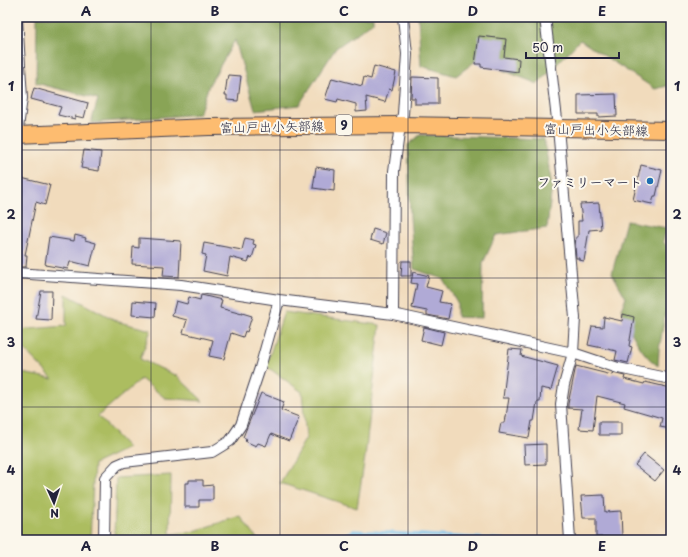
<svg xmlns="http://www.w3.org/2000/svg" width="688" height="557" font-family="'Playpen Sans','Klee One',sans-serif">
<style>
.green{fill:#acbd61;stroke:#67704e}
.forest{fill:#89a457;stroke:#566349}
.lines{fill:none;stroke-linecap:round;stroke-linejoin:round}
.stream{stroke:#70bdea;stroke-width:3.5}
.building{fill:#b0aad6}
.minor-casing{stroke:#413e4e;stroke-width:12}
.primary-casing{stroke:#413e4e;stroke-width:18}
.minor{stroke:#fff;stroke-width:10}
.primary{stroke:#fdbc70;stroke-width:16}
.grid{fill:none;stroke:#22223b;stroke-width:1;stroke-opacity:0.55}
.poi-dot{fill:#1f6fb2;stroke:#fbf7ec;stroke-width:1.5}
.labels{text-anchor:middle;dominant-baseline:central;stroke-width:4;stroke-linejoin:round;paint-order:stroke}
.shield{fill:#fbf7ec;stroke:#636270;stroke-width:1}
.shield-label{font-size:12px;font-weight:bold;fill:#22223b}
.street-label{font-size:13px;fill:#22223b;stroke:#fbf7ec}
.poi-label{font-size:13px;font-weight:bold;fill:#22223b;stroke:#fbf7ec;text-anchor:end}
.neatline{fill:none;stroke:#22223b;stroke-width:1.5}
.grid-label{font-size:13px;text-anchor:middle;font-weight:bold;fill:#22223b}
</style>
<rect width="100%" height="100%" fill="#fbf7ec"/>
<filter id="ink" filterUnits="userSpaceOnUse"><feTurbulence type="fractalNoise" baseFrequency=".025" numOctaves="2"/><feDisplacementMap in="SourceGraphic" scale="8" xChannelSelector="R" yChannelSelector="G"/><feConvolveMatrix kernelMatrix="1 2 1 2 8 2 1 2 1" color-interpolation-filters="sRGB"/></filter>
<filter id="wash" filterUnits="userSpaceOnUse"><feTurbulence type="fractalNoise" baseFrequency=".012" numOctaves="4" result="noise"/><feDisplacementMap in="SourceGraphic" scale="16" xChannelSelector="R" yChannelSelector="G"/><feGaussianBlur stdDeviation="0.9" result="paint"/><feColorMatrix in="noise" values="0 0 0 0 0 0 0 0 0 0 0 0 0 0 0 0 0 1.4 0 .05"/><feComposite in="paint" operator="in"/></filter>
<g filter="url(#wash)">
<rect width="100%" height="100%" fill="#f1dbbc"/>
<path class="green" d="M66,294L119,322L151,330L140,359L177,376L203,401L165,398L141,379L98,416L128,448L94,464L90,540H17V372L53,379L17,342V330L66,326Z
M284,312L380,325L365,457L357,508L280,483L306,438L302,392L266,366Z
M171,475L170,534L191,532L240,516L258,540H114L116,478Z"/>
<path class="forest" d="M37,17H373V22L336,48L299,105L255,110L235,40L209,85L199,114L91,123L98,99L36,83Z
M418,17H671V85L655,89L580,40L538,84L477,60L456,76L421,66Z
M420,135L544,139L552,186L547,228L496,235L483,263L482,318L457,317V302L443,279L414,269L410,217L408,145Z
M626,221L667,228L663,241C674,256 673,257 666,274L671,276V301L665,315L659,350L658,366C639,353 630,330 621,309L626,298L612,273Z"/>
<g class="lines">
<path class="stream" d="M333,540L353,531L503,540"/>
</g>
<g id="blocks">
<path class="building" d="M479,36L506,39L504,57L519,59L518,72L481,67V64H475Z
M374,66L396,72L392,90L389,89L385,102L366,97L367,111L356,112V104L338,99L337,102L325,99L332,78L362,86L364,77L371,79Z
M229,75L241,76L238,101L227,100V95H225L227,80H228Z
M412,77L438,78V104H415V98H411Z
M34,88L88,103L84,118L75,116V119L58,115L61,107L31,99Z
M616,94L617,116L598,117V114H578V95Z
M84,150L101,152L99,171L81,168Z
M641,165L662,170L656,196H654L652,204L633,200Z
M316,167L335,170L334,191L313,188Z
M17,177L50,185L45,205L36,202L25,255H27L26,267H17Z
M599,203L601,229L589,230L584,261L579,260V258H576L575,247L576,237H578V221H582L580,204Z
M373,229L386,233L383,244L370,240Z
M75,235L86,238L85,240L96,243L90,266L74,262H70L68,269L45,265L49,237L74,241Z
M139,238L181,241L179,277L163,276L164,266L132,264L133,247L139,248Z
M245,238L254,240L253,244L256,245L252,258L250,257L248,262L230,257L227,276L203,271L206,255L202,254L204,243L242,250Z
M402,261H411V276H401Z
M413,272L429,276L426,287L442,291L439,302L451,304L448,319L427,315V311L412,308L417,284L411,283Z
M41,291H52L51,320L36,319Z
M201,295L222,300L220,308L242,314V313L252,316L247,332L245,331L243,337L231,333L224,359L209,356L213,340L183,333L187,320L172,316L176,301L187,304L189,297L200,300Z
M133,301L156,303L155,317L132,315Z
M623,314L634,317L629,346L632,347L628,363L615,360L617,351L588,345L592,326L603,327L604,317L622,321Z
M424,327L444,332L441,345L421,340Z
M509,349L522,350L521,356L558,366L551,390L541,388L540,402H537L534,421H532L529,438L499,433L501,423H505L509,398H503Z
M576,366L612,375V373L625,376L624,379L644,384L645,382L671,388V429L660,427L662,418L624,407L625,403L597,396L593,430L579,429L582,409L568,408V404Z
M261,393L284,402L281,410L299,417L289,441L271,434L266,446L258,443L256,446L245,441L247,439L243,437Z
M599,422H621V435H599Z
M546,444V464L525,465L524,445Z
M644,454L664,470L655,481L635,465Z
M189,480H203V486L213,485V500H199V507H185V483H189Z
M604,495L605,512L621,511L622,537H596V518H583L581,496Z"/>
</g>
</g>
<g filter="url(#ink)">
<use href="#blocks" fill-opacity="0" stroke="#413e4e" stroke-width="1"/>
<g class="lines">
<g class="minor-casing">
<path id="minor" d="M545,17L558,128L575,318L573,353L564,385L561,404L570,540
M17,135L22,98L17,17
M17,273L181,285L279,300L393,314L573,353L618,368L671,379
M393,314L394,171L400,125L403,114L407,54L403,17
M104,540L105,478L117,465L124,462L212,452L230,441L241,425L260,368L279,300"/>
</g>
<g class="primary-casing">
<path id="primary" d="M17,135L209,127L400,125L671,130"/>
</g>
<use href="#minor" class="minor"/>
<use href="#primary" class="primary"/>
</g>
</g>
<path class="grid" d="M151,17V540M280,17V540M408,17V540M537,17V540M17,150H671M17,278H671M17,407H671"/>
<circle class="poi-dot" cx="650" cy="181" r="4"/>
<g class="labels">
<rect class="shield" x="336" y="115" width="16" height="20" rx="3"/>
<g class="shield-label">
<text x="344" y="125">9</text>
</g>
<g class="street-label">
<text transform="translate(272 126) rotate(-1)">富山戸出小矢部線</text>
<text transform="translate(596 129) rotate(1)">富山戸出小矢部線</text>
</g>
<g class="poi-label">
<text x="642" y="181">ファミリーマート</text>
</g>
</g>
<rect width="688" height="557" fill="none" stroke="#fbf7ec" stroke-width="44"/>
<g transform="translate(54 503) rotate(177)" stroke="#fbf7ec" stroke-width="3" paint-order="stroke">
<path d="M0-3L7 15L0 10L-7 15Z" fill="#22223b"/>
<text y="-6" font-size="11" font-weight="bold" text-anchor="middle" fill="#22223b">N</text>
</g>
<path d="M526 52v6h93v-6" fill="none" stroke="#22223b" stroke-width="2"/>
<text x="532" y="52" font-size="12" fill="#22223b" stroke="#fbf7ec" stroke-width="3" paint-order="stroke">50 m</text>
<rect x="22" y="22" width="644" height="513" class="neatline"/>
<g class="grid-label">
<text x="86" y="16">A</text>
<text x="215" y="16">B</text>
<text x="344" y="16">C</text>
<text x="473" y="16">D</text>
<text x="602" y="16">E</text>
<text x="11" y="91">1</text>
<text x="677" y="91">1</text>
<text x="11" y="219">2</text>
<text x="677" y="219">2</text>
<text x="11" y="347">3</text>
<text x="677" y="347">3</text>
<text x="11" y="475">4</text>
<text x="677" y="475">4</text>
<text x="86" y="551">A</text>
<text x="215" y="551">B</text>
<text x="344" y="551">C</text>
<text x="473" y="551">D</text>
<text x="602" y="551">E</text>
</g>
</svg>
